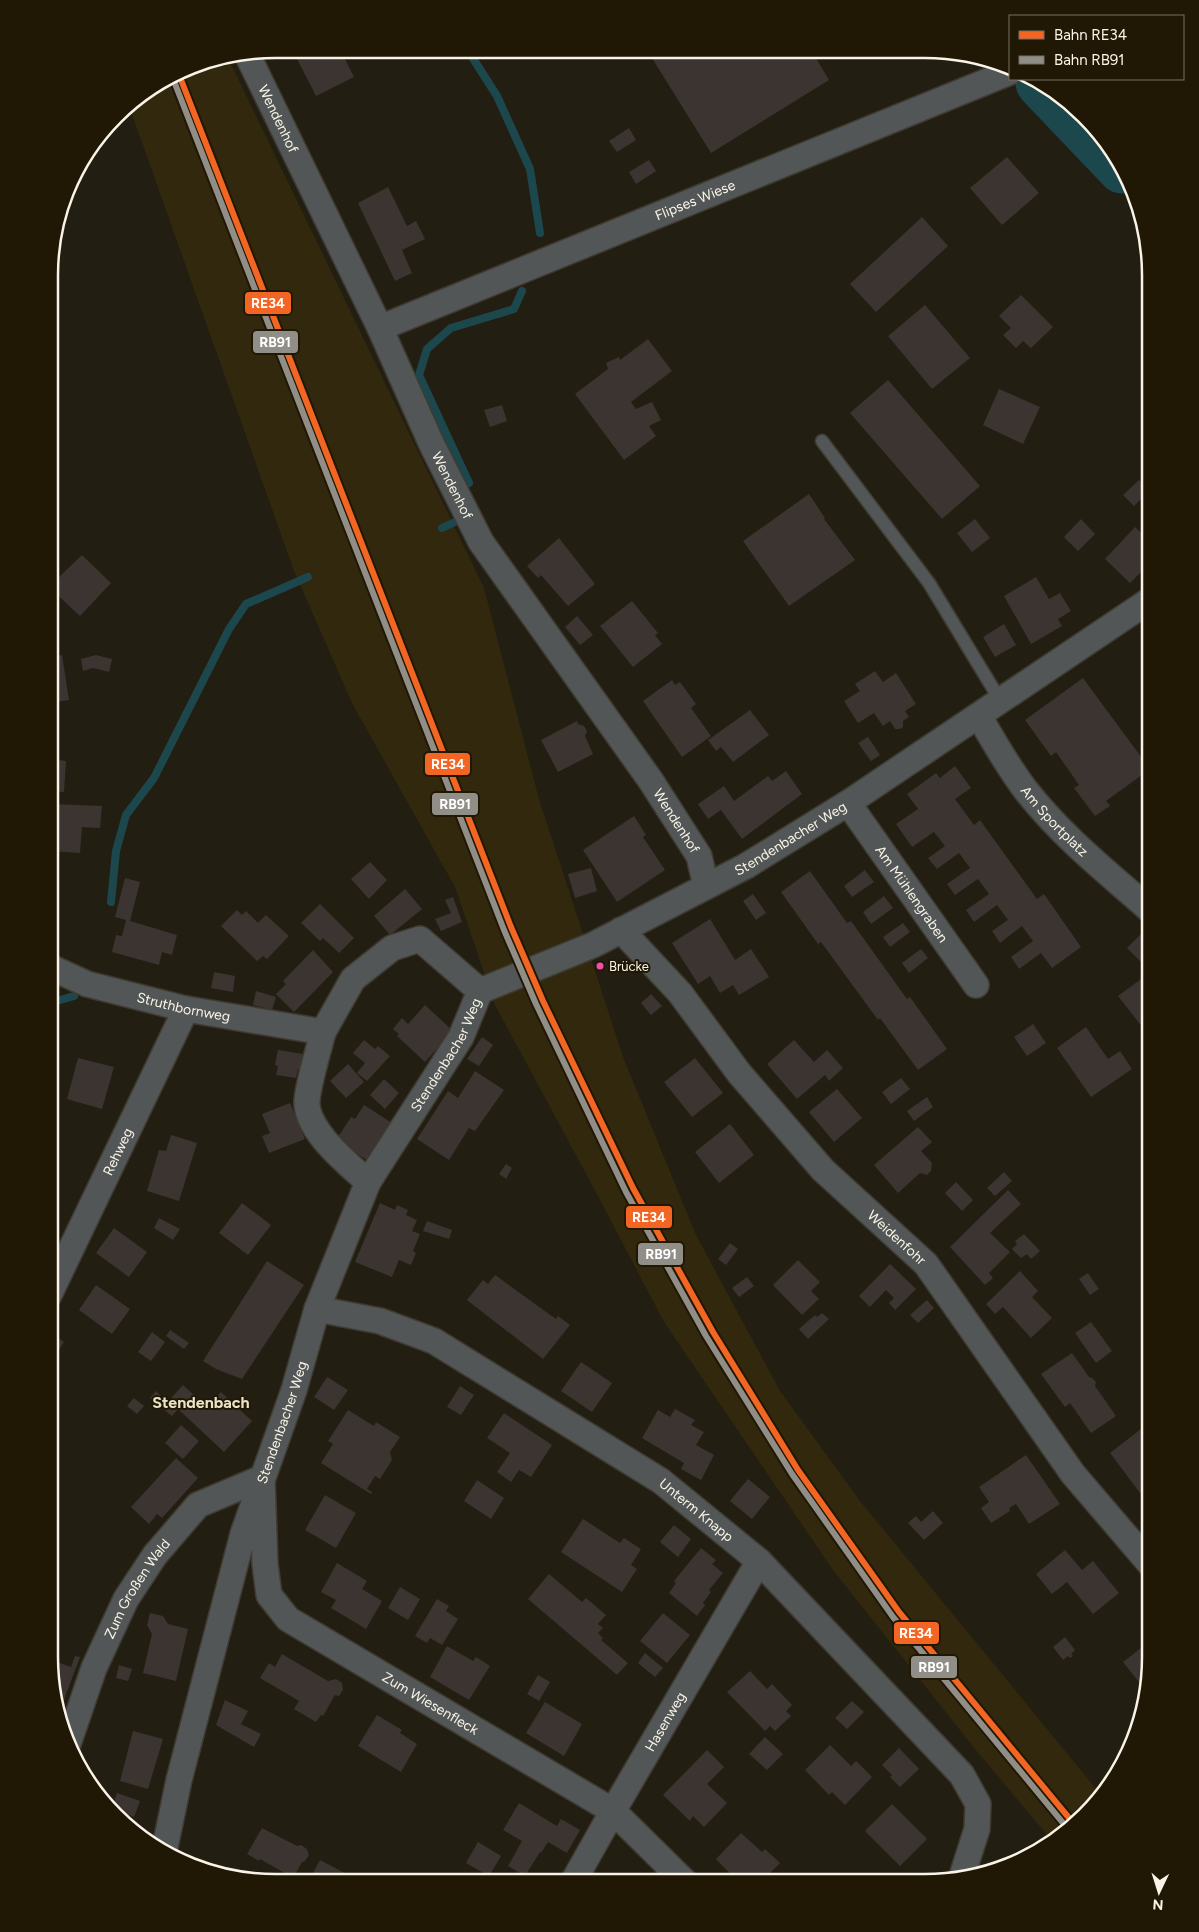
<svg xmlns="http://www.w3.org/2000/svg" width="1199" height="1932" font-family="Figtree,sans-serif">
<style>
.built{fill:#32280d}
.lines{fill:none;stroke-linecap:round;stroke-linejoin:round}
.stream{stroke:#1c484d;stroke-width:8}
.river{stroke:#1c484d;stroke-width:49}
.building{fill:#3b3430}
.service-casing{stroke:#3f3b32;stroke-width:15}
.minor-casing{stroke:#3f3b32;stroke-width:28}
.service{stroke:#525656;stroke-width:12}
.minor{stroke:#525656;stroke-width:25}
.rail-1-casing{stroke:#201804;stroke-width:10}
.rail-2-casing{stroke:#201804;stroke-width:10}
.rail-1{stroke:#f26522;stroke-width:6}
.rail-2{stroke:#918e88;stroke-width:6}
.bus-dot{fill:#f54da8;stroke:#201804;stroke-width:2}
.labels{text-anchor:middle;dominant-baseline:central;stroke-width:4;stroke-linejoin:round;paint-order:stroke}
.bus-label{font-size:13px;fill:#f9f4e7;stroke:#201804;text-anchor:start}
.street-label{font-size:14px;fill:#f9f4e7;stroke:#201804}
.quarter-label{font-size:16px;font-weight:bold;fill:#ece2c8;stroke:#201804}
.rim{fill:none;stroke:#f9f4e7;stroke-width:2.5}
.line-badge{stroke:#201804;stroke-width:2}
.badge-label{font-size:14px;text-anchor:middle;font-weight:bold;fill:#fff}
</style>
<rect width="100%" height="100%" fill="#231e12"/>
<path class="built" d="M228,58L484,588L539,799L623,1057L696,1235L780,1391L860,1501L1102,1796L1062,1837L1053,1842L975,1749L833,1570L664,1322L598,1196L495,1005L455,887L353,705L294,571L128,103L188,66Z"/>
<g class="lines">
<path class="stream" d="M467,49L497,96L530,169L540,233
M469,483L419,375L427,349L451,328L514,309L522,291
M442,528L457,521
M111,902L116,851L126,815L154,778L229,629L246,604L308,577
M50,1003L74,996"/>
<path class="river" d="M1040,83L1122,169"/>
</g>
<path class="building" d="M292,49H340L354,77L316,96Z
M647,50H811L829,80L711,153Z
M629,128L636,140L617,152L609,141Z
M1007,157L1039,193L1002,225L970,188Z
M649,160L656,171L636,184L629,172Z
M388,187L407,226L416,221L425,239L402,250L412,273L395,281L358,203Z
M922,217L948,246L876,312L850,284Z
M1021,295L1053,327L1031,348L1023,341L1016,348L1003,335L1011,328L999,316Z
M925,305L970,358L932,389L888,336Z
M648,339L672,371L631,402L636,409L652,402L661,420L649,426L656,436L624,460L575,394L608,369L606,363L619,357L620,360Z
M888,380L980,486L942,519L850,413Z
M999,389L1040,407L1023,444L983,425Z
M502,405L507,421L490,427L484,410Z
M1139,480L1150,490L1134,506L1123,495Z
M809,494L825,518L824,519L855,560L789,606L743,541Z
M975,519L990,538L972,552L957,533Z
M1081,519L1095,534L1078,551L1064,537Z
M1135,527L1150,541V573L1148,575L1143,570L1130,583L1105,559Z
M559,538L595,584L568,606L541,575L538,578L527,566Z
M82,555L111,583L80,616L51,589L60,578L59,577Z
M1036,577L1049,599L1060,593L1071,611L1058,619L1062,626L1031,644L1004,596Z
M632,601L658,633L655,635L662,644L633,667L600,626Z
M577,616L593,635L580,645L565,627Z
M1004,624L1016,645L995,657L983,637Z
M62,655L69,700L50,703V657Z
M96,655L112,659L109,672L93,668L83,671L81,659Z
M875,671L883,682L896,673L916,704L905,711L909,717L903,721V727L900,729H895L890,721L883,726L874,713L858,723L844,701L860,691L855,684Z
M1083,678L1150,769L1106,801L1110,806L1095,816L1074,788L1079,785L1056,752L1051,756L1025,720Z
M672,680L675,685L680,682L696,704L691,708L711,736L682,757L643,701Z
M750,710L769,735L733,762L721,747L716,751L708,740Z
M577,721L578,724L584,726L587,731L585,736L593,754L558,772L541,740Z
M868,737L880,755L871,761L858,743Z
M50,759L66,761L64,792L50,791Z
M955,766L971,788L955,799L974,825L980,820L1037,899L1044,894L1081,947L1052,968L1041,953L1019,969L1011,957L1033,941L1022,926L1000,943L992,931L1008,920L997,905L974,922L966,910L989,894L978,879L955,895L947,884L970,868L959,853L937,869L928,858L945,846L934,832L912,847L896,824L918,809L907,794L936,773L940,778Z
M786,771L802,794L742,839L721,810L708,819L698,804L724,786L734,801L768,776L772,781Z
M50,804L102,806L100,828L82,827L80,853L50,851Z
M634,816L646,835L643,837L665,870L617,902L583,850Z
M370,862L387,880L369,899L351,879Z
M591,868L597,891L575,898L568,874Z
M865,870L874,882L852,897L844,886Z
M810,871L847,923L851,921L907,999L910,997L947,1049L918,1070L880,1018L878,1020L821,942L818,944L781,892Z
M125,878L140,882L130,921L177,935L172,955L162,952L159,965L112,952L116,935L122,936L126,920L115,917Z
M405,889L422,909L390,935L374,916Z
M753,894L766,913L756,920L743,901Z
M884,896L893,908L871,924L863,912Z
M453,897L462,922L441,931L435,919L451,913L445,900Z
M320,904L354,938L339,953L323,938L320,941L301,923Z
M237,910L242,915L246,911L258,923L266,915L289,936L267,959L263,956L257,961L221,926Z
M710,919L735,960L751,949L769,977L739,995L733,985L720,993L710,976L698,984L672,943Z
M903,923L910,932L890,947L883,937Z
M1144,931L1150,937V958L1143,964L1127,948Z
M921,949L928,958L909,973L902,963Z
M313,950L333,972L294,1012L276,994L286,984L283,981Z
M214,972L235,976L233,992L211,988Z
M1148,974L1150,977V1037L1118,996Z
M256,991L276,997L272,1010L253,1005Z
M651,994L662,1006L651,1015L641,1003Z
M425,1005L453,1031L425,1062L397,1036L399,1034L393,1029L402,1018L408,1024Z
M1033,1024L1046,1043L1027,1056L1014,1037Z
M1086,1027L1108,1059L1120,1051L1132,1069L1091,1097L1057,1048Z
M482,1037L493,1045L479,1066L467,1059Z
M364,1040L375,1049L378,1046L390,1056L367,1081L357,1073L365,1063L353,1053Z
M794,1040L814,1062L827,1050L843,1068L829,1081L825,1075L797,1099L767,1064Z
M278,1050L303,1054L300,1069H298L296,1078L276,1075L278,1066L275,1065Z
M78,1058L114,1067L102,1109L67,1099Z
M695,1058L723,1093L692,1117L664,1082Z
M348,1064L364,1082L346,1098L330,1081Z
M475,1071L504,1090L475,1131L469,1128L449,1160L417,1139L448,1091L458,1098Z
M901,1078L910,1089L891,1104L882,1092Z
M384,1079L399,1093L385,1109L370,1095Z
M837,1089L862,1118L834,1142L809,1112Z
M927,1097L933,1107L914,1121L907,1111Z
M290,1103L305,1139L269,1153L262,1136L270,1133L262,1114Z
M364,1105L392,1123L368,1161L336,1140L351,1117L355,1119Z
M730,1124L754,1155L719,1183L695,1152Z
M918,1127L932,1142L921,1151L932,1163L931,1171L927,1175L920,1173L898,1193L874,1165Z
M171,1135L197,1143L179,1201L147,1191L159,1150L166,1151Z
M506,1164L512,1168L506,1179L499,1174Z
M1004,1172L1012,1181L995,1196L987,1188Z
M956,1182L973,1200L962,1211L945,1193Z
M1008,1190L1021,1204L990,1233L1010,1252L989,1273L993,1278L985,1285L950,1247Z
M242,1203L271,1225L248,1255L219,1233Z
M380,1203L395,1210L397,1205L408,1210L406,1215L417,1220L412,1231L420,1234L413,1251L416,1253L411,1265L399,1260L392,1277L355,1262Z
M159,1218L180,1229L173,1240L154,1228Z
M427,1221L452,1230L449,1239L423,1231Z
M114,1228L147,1252L129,1277L96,1253Z
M1024,1234L1040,1251L1031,1259L1027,1254L1021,1258L1012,1249L1017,1244L1015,1241Z
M730,1243L738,1249L726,1265L718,1259Z
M798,1260L820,1282L811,1291L819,1299L802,1315L773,1285Z
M267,1261L304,1285L242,1379L216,1369L203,1361Z
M890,1264L916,1289L895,1310L889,1303L894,1298L886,1290L870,1307L859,1296Z
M1020,1271L1038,1291L1032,1297L1052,1318L1031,1338L1003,1307L995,1314L986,1304Z
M1088,1273L1099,1289L1090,1295L1079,1279Z
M495,1275L556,1319L558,1316L570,1325L543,1359L467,1300L483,1280L488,1284Z
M747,1277L754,1286L739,1297L732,1288Z
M96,1285L130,1309L112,1334L79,1310Z
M927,1300L934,1308L918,1323L910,1315Z
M822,1313L829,1319L808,1339L799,1329L815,1315L817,1317Z
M1091,1322L1112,1351L1096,1363L1075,1333Z
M170,1330L189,1343L184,1349L166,1336Z
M152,1332L165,1342L151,1361L138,1352Z
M52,1334L64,1342L52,1361L49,1359V1338Z
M1072,1353L1089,1377L1092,1378L1096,1382L1095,1386L1116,1416L1091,1433L1070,1403L1065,1407L1041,1374Z
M581,1362L612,1383L592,1412L561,1391Z
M327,1377L348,1390L334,1410L314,1397Z
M183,1385L207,1407L221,1392L252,1421L224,1452L178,1409L172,1416L162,1408Z
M460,1386L474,1395L461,1415L447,1407Z
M156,1391L161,1396L155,1402L150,1398Z
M134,1398L144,1406L137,1414L127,1406Z
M675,1409L695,1420L691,1425L704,1432L696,1445L714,1455L701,1480L681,1469L684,1463L642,1438L658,1410L670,1417Z
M348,1410L374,1426L376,1422L400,1437L390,1452L392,1460L380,1479L375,1476L367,1489L372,1492L371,1494L321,1463L333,1444L328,1441Z
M504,1413L552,1445L531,1477L519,1470L511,1482L497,1472L510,1453L487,1438Z
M181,1425L199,1441L183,1459L165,1443Z
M1141,1429L1150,1441V1496L1145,1489L1140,1493L1110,1453Z
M1026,1455L1060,1504L1029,1524L1016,1504L1009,1508L1010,1511L991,1523L981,1508L989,1502L979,1487Z
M176,1458L198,1478L162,1518L157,1514L149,1524L131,1507Z
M748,1479L770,1497L752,1519L730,1501Z
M477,1480L504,1498L491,1519L464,1501Z
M325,1495L356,1513L336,1548L305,1530Z
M933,1511L943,1523L924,1540L908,1523L916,1516L921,1522Z
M583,1519L620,1543L624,1538L641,1549L631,1565L637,1569L622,1592L561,1552Z
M674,1525L691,1539L678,1557L660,1542Z
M701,1548L716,1560L712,1564L723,1573L709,1590L711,1592L703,1603L705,1605L697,1616L669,1593L676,1583L674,1581Z
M1065,1550L1082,1570L1093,1561L1119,1593L1093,1614L1067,1582L1052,1594L1036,1574Z
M337,1563L367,1581L362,1589L382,1601L366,1629L331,1608L336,1600L321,1592Z
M549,1574L582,1602L586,1598L606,1615L598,1624L603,1628L598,1633L603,1638L601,1640L628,1663L617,1675L528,1599Z
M400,1587L420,1599L408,1620L388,1608Z
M437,1599L449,1606L446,1611L458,1619L442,1645L430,1638L427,1643L415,1636Z
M150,1613L163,1616L168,1624L188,1629L176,1681L143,1673L152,1634L147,1625Z
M663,1613L690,1635L667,1663L640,1641Z
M1065,1637L1075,1650L1071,1654L1073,1656L1070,1658L1068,1656L1063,1660L1053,1647Z
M1150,1641V1673L1146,1691L1123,1662Z
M447,1646L473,1661L476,1657L490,1666L469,1700L430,1677Z
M645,1653L663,1668L655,1677L638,1663Z
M282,1654L328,1681L336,1679L342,1683L343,1690L339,1696L335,1695L323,1716L321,1715L316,1722L294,1709L299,1701L260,1678L269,1663L275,1667Z
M75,1656L80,1657L62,1705L58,1703L49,1659L71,1667Z
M119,1665L132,1669L128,1681L116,1678Z
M750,1671L767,1689L772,1684L792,1705L786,1711L791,1716L775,1731L770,1726L765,1731L727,1692Z
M538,1675L550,1682L539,1701L527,1694Z
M225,1700L248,1711L241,1724L261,1734L254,1747L216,1725Z
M852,1701L864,1712L847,1729L835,1718Z
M545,1702L582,1724L564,1756L526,1733Z
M377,1715L402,1730L400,1733L417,1744L401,1772L358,1746Z
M133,1731L163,1739L148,1789L120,1781Z
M765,1737L783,1754L767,1770L749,1754Z
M830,1745L851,1766L856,1761L872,1777L845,1805L832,1792L829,1795L805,1770Z
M899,1748L919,1769L900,1787L890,1777L892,1775L882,1765Z
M707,1750L724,1767L707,1784L727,1803L704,1827L693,1816L690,1821L663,1795Z
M117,1793L140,1801L134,1817L112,1808Z
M519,1803L557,1826L561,1819L580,1830L567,1853L548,1842L541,1853L540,1852L525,1876L508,1866L522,1841L503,1830Z
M892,1804L927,1839L900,1866L865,1831Z
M262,1828L297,1846L301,1845L307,1849L309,1855L305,1861L302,1862L293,1878L260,1859L259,1861L247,1854Z
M741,1833L762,1852L765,1849L780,1863L769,1874L778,1883H739L716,1859Z
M478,1842L501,1856L489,1876L466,1863Z
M320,1860L356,1879L359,1878L366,1882H308Z"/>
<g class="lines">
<g class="service-casing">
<path id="service" d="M822,441L929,583L1000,700"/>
</g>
<g class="minor-casing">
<g id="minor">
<path id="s1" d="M247,54L380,328L432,445L481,542L651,781L699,856L706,886"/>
<path id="s2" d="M380,328L1010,72"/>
<path id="s3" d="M979,716C994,742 1009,769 1028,793C1064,838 1108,873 1150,910"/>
<path id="s4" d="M848,803L976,985"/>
<path id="s5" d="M621,930L680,993L739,1073L823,1170L926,1264L1073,1474L1150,1564"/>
<path id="s6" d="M50,967L87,984L186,1009L323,1032L353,979L392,948L420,939L480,991"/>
<path d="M323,1032C318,1052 309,1081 307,1100C305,1130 348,1164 368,1182"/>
<path id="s7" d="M49,1295L186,1009"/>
<path id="s8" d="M317,1309L380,1321L434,1341L661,1481L759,1561L962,1775L978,1804L977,1829L962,1876"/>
<path id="s9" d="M67,1747L94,1668L126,1599L155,1555L198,1505L262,1478L265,1564L269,1595L288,1619L613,1811L686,1883"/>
<path id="s10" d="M164,1852L179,1780L243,1534L294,1390L317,1309L368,1182L461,1037L480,991L593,945L746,866L848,803L1150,600"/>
<path id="s11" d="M573,1882L613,1811L759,1561"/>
</g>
</g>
<use href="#service" class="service"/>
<use href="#minor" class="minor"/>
<g class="rail-1-casing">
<path id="rail-1" d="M178,72L511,927L543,1001L633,1188L713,1332L798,1470L899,1612L1074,1824"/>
</g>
<g class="rail-2-casing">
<path id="rail-2" d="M172,76L504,930L536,1004L626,1192L706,1336L792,1474L893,1617L1068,1829"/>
</g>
<use href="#rail-1" class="rail-1"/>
<use href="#rail-2" class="rail-2"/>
</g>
<circle class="bus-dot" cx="600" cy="966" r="4.5"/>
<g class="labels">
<g class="bus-label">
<text x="609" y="966">Brücke</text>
</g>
<g class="street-label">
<text stroke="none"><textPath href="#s1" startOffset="72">Wendenhof</textPath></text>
<text stroke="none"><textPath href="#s2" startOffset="340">Flipses Wiese</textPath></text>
<text stroke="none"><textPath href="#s1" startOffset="478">Wendenhof</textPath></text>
<text stroke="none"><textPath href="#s3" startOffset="130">Am Sportplatz</textPath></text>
<text stroke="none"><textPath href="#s1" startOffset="882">Wendenhof</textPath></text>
<text stroke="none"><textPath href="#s10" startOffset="1270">Stendenbacher Weg</textPath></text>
<text stroke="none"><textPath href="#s4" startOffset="111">Am Mühlengraben</textPath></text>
<text stroke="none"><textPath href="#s6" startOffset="140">Struthbornweg</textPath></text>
<text stroke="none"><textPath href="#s10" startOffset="851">Stendenbacher Weg</textPath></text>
<text stroke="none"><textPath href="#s7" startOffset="159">Rehweg</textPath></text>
<text stroke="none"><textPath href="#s5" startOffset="414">Weidenfohr</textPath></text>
<text stroke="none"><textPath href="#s10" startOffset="446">Stendenbacher Weg</textPath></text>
<text stroke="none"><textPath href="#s8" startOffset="434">Unterm Knapp</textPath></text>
<text stroke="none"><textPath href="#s9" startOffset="174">Zum Großen Wald</textPath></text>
<text stroke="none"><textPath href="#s9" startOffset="661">Zum Wiesenfleck</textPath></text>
<text stroke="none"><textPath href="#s11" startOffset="185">Hasenweg</textPath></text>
</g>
<g class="quarter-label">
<text x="201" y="1402">Stendenbach</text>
</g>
</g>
<path d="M0 0H1199V1932H0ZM275 58H925A217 217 0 0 1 1142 275V1657A217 217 0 0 1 925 1874H275A217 217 0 0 1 58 1657V275A217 217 0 0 1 275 58Z" fill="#201804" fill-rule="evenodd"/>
<path class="rim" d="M275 58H925A217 217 0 0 1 1142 275V1657A217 217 0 0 1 925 1874H275A217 217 0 0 1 58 1657V275A217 217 0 0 1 275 58Z"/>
<g class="line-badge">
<rect x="244" y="291" width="48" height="24" rx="5" fill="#f26522"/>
<rect x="252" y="330" width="47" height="24" rx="5" fill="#918e88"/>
<rect x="424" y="752" width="47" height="24" rx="5" fill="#f26522"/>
<rect x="431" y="792" width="48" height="24" rx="5" fill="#918e88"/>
<rect x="625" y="1205" width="48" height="24" rx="5" fill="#f26522"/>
<rect x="637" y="1242" width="47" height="24" rx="5" fill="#918e88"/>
<rect x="893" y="1621" width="47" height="24" rx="5" fill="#f26522"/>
<rect x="910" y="1655" width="48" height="24" rx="5" fill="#918e88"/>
</g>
<g class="badge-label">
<text x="268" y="308">RE34</text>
<text x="275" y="347">RB91</text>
<text x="448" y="769">RE34</text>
<text x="455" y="809">RB91</text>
<text x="649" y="1222">RE34</text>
<text x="661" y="1259">RB91</text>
<text x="916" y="1638">RE34</text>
<text x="934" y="1672">RB91</text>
</g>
<rect x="1009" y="15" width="175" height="65" fill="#201804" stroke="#77705f"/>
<rect x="1019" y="31" width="25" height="8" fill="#f26522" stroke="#77705f"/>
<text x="1054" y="40" font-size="15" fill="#f9f4e7">Bahn RE34</text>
<rect x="1019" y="56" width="25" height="8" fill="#918e88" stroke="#77705f"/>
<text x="1054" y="65" font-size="15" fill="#f9f4e7">Bahn RB91</text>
<g transform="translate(1159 1892) rotate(184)" stroke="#201804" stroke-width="4" paint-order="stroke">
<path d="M0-4L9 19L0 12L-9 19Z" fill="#f9f4e7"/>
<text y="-8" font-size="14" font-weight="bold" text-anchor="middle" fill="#f9f4e7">N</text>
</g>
</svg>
